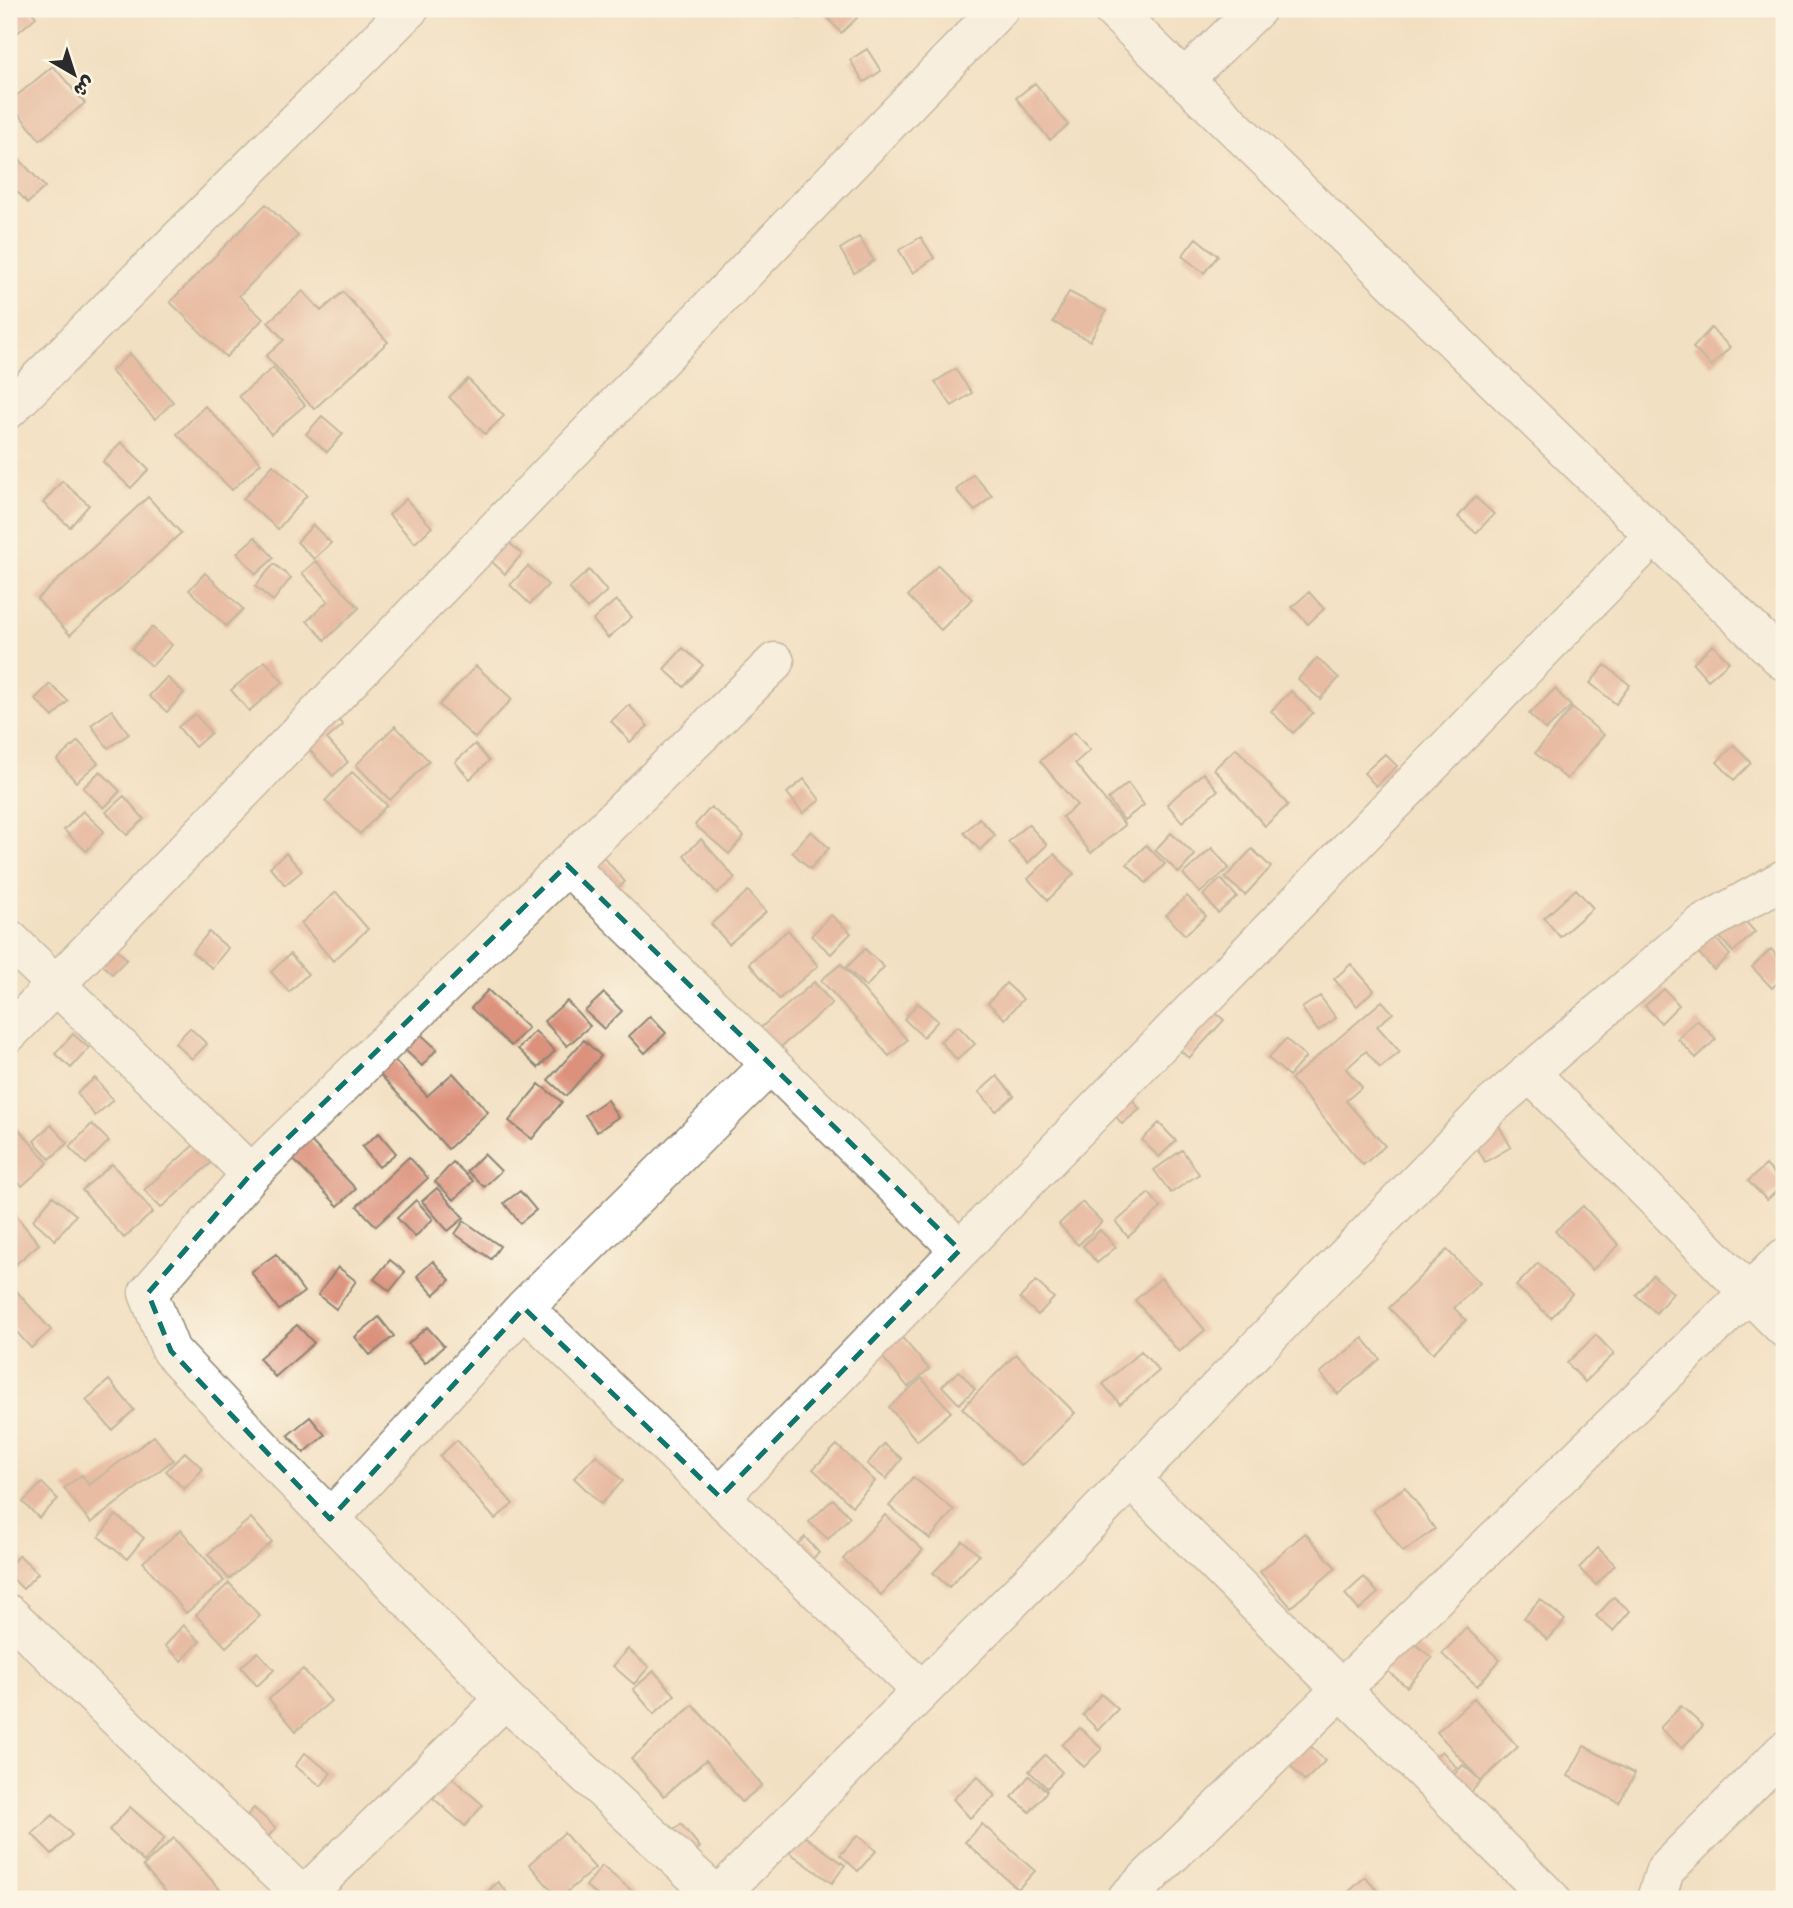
<svg xmlns="http://www.w3.org/2000/svg" width="1793" height="1908" font-family="Kalam,'Playpen Sans Arabic',sans-serif">
<style>
.building{fill:#db917c}
.lines{fill:none;stroke-linecap:round;stroke-linejoin:round}
.minor-casing{stroke:#8e8676;stroke-width:41}
.minor{stroke:#fff;stroke-width:38}
.marked{fill:none;stroke:#0f766e;stroke-width:5;stroke-dasharray:14 9;stroke-linejoin:round}
</style>
<rect width="100%" height="100%" fill="#fcf5e5"/>
<filter id="ink" filterUnits="userSpaceOnUse"><feTurbulence type="fractalNoise" baseFrequency=".0143" numOctaves="2"/><feDisplacementMap in="SourceGraphic" scale="14" xChannelSelector="R" yChannelSelector="G"/><feConvolveMatrix kernelMatrix="1 2 1 2 8 2 1 2 1" color-interpolation-filters="sRGB"/></filter>
<filter id="wash" filterUnits="userSpaceOnUse"><feTurbulence type="fractalNoise" baseFrequency=".00686" numOctaves="4" result="noise"/><feDisplacementMap in="SourceGraphic" scale="28" xChannelSelector="R" yChannelSelector="G"/><feGaussianBlur stdDeviation="1.57" result="paint"/><feColorMatrix in="noise" values="0 0 0 0 0 0 0 0 0 0 0 0 0 0 0 0 0 1.4 0 .05"/><feComposite in="paint" operator="in"/></filter>
<g filter="url(#wash)">
<rect width="100%" height="100%" fill="#f2e0c2"/>
<g id="blocks">
<path class="building" d="M9,9H29L36,17L16,34L9,26Z
M788,9H806L796,18Z
M824,9H849L857,18L841,33L822,11Z
M867,49L881,71L864,82L850,60Z
M53,66L85,103L40,140L9,102Z
M1035,83L1068,125L1050,140L1016,98Z
M20,160L45,187L28,203L9,183V171Z
M266,204L298,236L239,296L263,319L226,357L170,302Z
M859,237L874,261L854,273L840,249Z
M921,237L934,258L913,273L899,250Z
M1196,238L1218,256L1204,273L1182,256Z
M303,291L321,311L343,292L388,342L314,409L266,356L284,340L268,322Z
M1069,292L1106,311L1090,341L1053,322Z
M1711,328L1730,347L1712,366L1693,348Z
M130,354L173,402L155,419L111,371Z
M273,368L305,405L271,434L239,396Z
M955,369L972,393L952,406L935,382Z
M468,379L504,416L485,434L449,397Z
M205,406L261,463L232,490L177,434Z
M322,416L343,434L327,452L306,434Z
M121,442L149,469L131,488L103,462Z
M273,465L307,495L278,529L243,499Z
M973,474L992,496L975,511L956,490Z
M62,481L89,505L70,527L43,503Z
M148,497L181,533L70,635L37,599Z
M1475,497L1494,514L1476,533L1458,517Z
M406,499L432,527L415,543L389,515Z
M313,525L331,543L314,559L297,542Z
M255,537L274,558L256,574L237,553Z
M506,540L522,554L505,574L489,559Z
M316,561L359,608L325,640L307,621L328,601L302,573Z
M274,564L291,578L273,601L255,586Z
M938,565L972,599L941,630L908,596Z
M528,566L548,585L530,604L510,585Z
M589,570L607,591L587,609L569,588Z
M205,573L243,609L226,626L189,590Z
M1309,592L1324,609L1308,624L1292,607Z
M616,600L632,617L608,638L593,620Z
M152,627L172,645L152,666L132,649Z
M1713,645L1729,662L1708,680L1693,663Z
M683,648L703,665L684,687L664,669Z
M1317,658L1339,678L1320,699L1298,679Z
M265,661L283,682L249,711L231,690Z
M1605,665L1630,685L1616,704L1590,683Z
M476,666L512,699L475,738L439,705Z
M167,677L184,693L167,712L149,696Z
M50,684L68,701L53,717L35,699Z
M1555,689L1571,706L1546,730L1529,714Z
M1291,691L1313,713L1293,733L1271,711Z
M629,705L648,726L630,742L611,721Z
M327,708L343,725L327,739L348,762L333,776L296,735Z
M1572,708L1604,735L1567,779L1535,753Z
M112,710L129,734L108,748L91,725Z
M195,714L211,733L195,747L178,727Z
M395,726L429,761L390,800L356,765Z
M1074,732L1090,750L1075,763L1125,825L1091,853L1062,817L1077,805L1040,761Z
M78,741L98,763L76,782L57,760Z
M475,744L489,761L470,779L455,762Z
M1734,745L1751,763L1734,780L1717,762Z
M1236,748L1288,805L1265,826L1214,769Z
M1385,754L1397,766L1376,786L1364,773Z
M100,771L120,791L104,808L83,788Z
M352,772L387,805L360,834L325,801Z
M1203,773L1218,790L1182,822L1167,804Z
M804,779L820,800L803,813L787,793Z
M1128,783L1144,805L1124,820L1108,799Z
M124,796L144,819L127,835L106,812Z
M711,807L744,836L729,854L695,825Z
M83,811L104,831L86,851L64,830Z
M979,818L995,835L980,850L964,833Z
M1028,824L1047,845L1028,863L1008,842Z
M811,831L829,848L810,869L792,852Z
M1171,833L1195,855L1179,873L1155,850Z
M701,839L735,878L717,893L684,855Z
M1146,845L1165,864L1146,883L1127,864Z
M1212,848L1229,868L1200,893L1183,874Z
M1252,849L1271,867L1245,895L1225,878Z
M286,853L302,871L285,885L270,867Z
M601,854L625,882L606,898L582,870Z
M1054,854L1074,874L1048,900L1028,879Z
M1221,879L1237,897L1218,913L1203,895Z
M1576,889L1593,908L1560,937L1544,918Z
M748,891L766,912L729,944L711,924Z
M336,892L368,929L333,961L301,923Z
M1187,896L1206,916L1185,935L1166,915Z
M1731,905L1755,932L1733,952L1709,925Z
M831,915L851,933L831,954L811,936Z
M788,930L818,966L779,999L749,963Z
M209,932L228,948L212,968L192,952Z
M1712,934L1730,955L1714,970L1694,948Z
M107,940L127,959L112,974L93,955Z
M865,949L884,967L866,987L846,968Z
M1771,949L1784,964V977L1772,988L1752,967Z
M290,954L308,974L289,992L271,972Z
M841,964L907,1040L889,1056L821,980Z
M1351,964L1374,990L1357,1006L1334,979Z
M814,982L832,1003L769,1057L751,1036Z
M1006,983L1023,999L1005,1019L988,1003Z
M1664,989L1679,1005L1661,1023L1645,1006Z
M488,990L528,1028L511,1046L471,1008Z
M604,993L622,1011L604,1029L585,1011Z
M1320,996L1336,1018L1318,1031L1302,1008Z
M567,1001L590,1026L567,1046L544,1021Z
M1382,1001L1393,1013L1377,1026L1400,1052L1380,1068L1366,1051L1346,1069L1362,1087L1346,1101L1385,1146L1363,1165L1291,1079Z
M918,1003L938,1021L923,1037L904,1019Z
M1205,1004L1224,1020L1189,1058L1170,1042Z
M650,1016L666,1033L645,1053L629,1036Z
M1697,1020L1716,1039L1696,1058L1678,1039Z
M958,1026L975,1044L957,1060L940,1041Z
M190,1028L207,1044L192,1059L175,1043Z
M416,1030L437,1049L422,1066L401,1046Z
M535,1031L555,1051L538,1068L518,1049Z
M73,1034L89,1048L71,1068L55,1054Z
M1286,1039L1306,1057L1289,1076L1268,1058Z
M584,1040L601,1056L566,1096L548,1080Z
M390,1055L427,1096L453,1073L488,1112L448,1149L375,1069Z
M997,1076L1014,1096L996,1111L979,1092Z
M95,1078L113,1100L95,1116L77,1093Z
M539,1084L562,1102L532,1139L509,1121Z
M1125,1091L1140,1109L1122,1124L1107,1105Z
M607,1100L618,1117L597,1132L585,1115Z
M1495,1119L1511,1147L1485,1162L1469,1134Z
M1159,1123L1176,1141L1159,1157L1142,1140Z
M92,1124L109,1141L86,1164L69,1147Z
M51,1125L68,1143L50,1159L34,1141Z
M17,1127L48,1163L22,1186L9,1171V1134Z
M379,1133L396,1153L379,1167L362,1147Z
M308,1138L356,1189L338,1206L289,1155Z
M195,1144L212,1162L161,1208L144,1190Z
M1182,1150L1199,1174L1171,1193L1154,1170Z
M484,1154L501,1171L484,1187L467,1171Z
M409,1157L428,1178L376,1226L357,1206Z
M453,1162L473,1181L454,1200L435,1182Z
M112,1164L153,1212L124,1238L82,1190Z
M1766,1165L1784,1184L1767,1200L1748,1181Z
M437,1188L464,1218L448,1231L422,1201Z
M520,1191L536,1210L520,1223L504,1203Z
M1149,1193L1161,1208L1128,1237L1116,1222Z
M53,1196L76,1215L55,1240L33,1220Z
M416,1200L433,1219L415,1237L397,1218Z
M1082,1202L1102,1222L1078,1245L1059,1224Z
M1583,1206L1619,1245L1592,1270L1555,1231Z
M13,1212L39,1244L9,1270V1216Z
M464,1221L500,1246L491,1259L455,1234Z
M1100,1230L1116,1247L1097,1263L1083,1246Z
M1447,1250L1480,1283L1454,1308L1466,1320L1433,1353L1389,1308Z
M276,1254L304,1292L279,1310L251,1272Z
M390,1260L405,1272L390,1291L374,1279Z
M433,1261L450,1280L434,1295L417,1276Z
M1538,1263L1572,1294L1551,1318L1516,1286Z
M338,1267L356,1281L336,1309L318,1295Z
M1653,1275L1673,1293L1656,1313L1636,1295Z
M1161,1278L1205,1330L1179,1352L1135,1300Z
M1036,1281L1054,1298L1038,1315L1020,1298Z
M11,1285L51,1330L31,1348L9,1323V1288Z
M379,1317L394,1336L370,1355L355,1337Z
M886,1319L929,1369L908,1387L865,1337Z
M297,1325L314,1343L275,1377L259,1358Z
M427,1327L444,1346L425,1363L408,1344Z
M1596,1335L1614,1354L1585,1382L1567,1363Z
M1363,1338L1380,1359L1338,1394L1320,1373Z
M1141,1351L1159,1371L1120,1404L1103,1384Z
M1016,1354L1075,1413L1021,1466L962,1408Z
M959,1371L975,1389L959,1404L942,1386Z
M922,1378L951,1412L917,1441L889,1407Z
M109,1380L134,1410L112,1430L86,1400Z
M310,1417L325,1435L304,1453L288,1435Z
M154,1436L173,1460L91,1523L64,1488L82,1475L89,1485Z
M457,1440L513,1504L495,1519L440,1456Z
M884,1444L902,1459L886,1479L867,1464Z
M837,1445L875,1481L852,1506L813,1469Z
M185,1452L203,1469L184,1489L166,1471Z
M596,1455L623,1481L601,1504L574,1478Z
M913,1477L954,1510L930,1539L889,1506Z
M42,1483L58,1499L39,1518L23,1502Z
M1405,1487L1435,1529L1403,1552L1373,1510Z
M833,1499L850,1517L828,1539L809,1522Z
M116,1515L144,1538L127,1559L99,1537Z
M885,1515L923,1550L881,1595L843,1559Z
M251,1518L272,1542L229,1579L208,1554Z
M181,1530L224,1581L186,1613L143,1562Z
M1305,1533L1336,1568L1291,1607L1260,1572Z
M805,1537L819,1553L797,1572L784,1557Z
M963,1541L979,1555L949,1587L933,1573Z
M1598,1548L1615,1565L1596,1585L1579,1568Z
M19,1555L38,1573L23,1589L9,1575V1566Z
M1364,1577L1378,1593L1359,1610L1345,1594Z
M229,1583L260,1616L226,1647L196,1615Z
M1614,1597L1630,1611L1613,1631L1596,1616Z
M1540,1599L1565,1620L1548,1640L1524,1618Z
M183,1625L200,1641L182,1661L165,1646Z
M1466,1628L1500,1660L1477,1686L1442,1654Z
M1411,1640L1432,1658L1407,1687L1385,1669Z
M628,1649L649,1667L634,1684L613,1666Z
M258,1652L274,1670L257,1686L241,1667Z
M303,1669L331,1701L296,1731L269,1699Z
M654,1671L675,1695L654,1714L633,1689Z
M1101,1694L1118,1709L1098,1730L1083,1715Z
M1474,1698L1518,1747L1481,1781L1454,1811L1436,1795L1463,1765L1481,1781L1437,1732Z
M693,1705L762,1785L742,1802L706,1760L664,1796L631,1759Z
M1681,1706L1703,1726L1682,1748L1660,1728Z
M1080,1728L1102,1749L1084,1767L1062,1745Z
M1298,1733L1325,1761L1305,1781L1278,1753Z
M1584,1746L1635,1774L1619,1803L1568,1776Z
M1442,1751L1457,1768L1431,1791L1416,1774Z
M305,1753L331,1773L321,1786L295,1766Z
M1045,1755L1062,1772L1047,1788L1029,1771Z
M978,1776L995,1796L970,1818L953,1799Z
M1029,1776L1047,1791L1030,1812L1012,1797Z
M452,1778L483,1805L465,1826L433,1798Z
M130,1807L165,1838L144,1862L109,1830Z
M254,1808L276,1828L258,1848L236,1827Z
M53,1815L72,1835L52,1854L32,1834Z
M681,1824L700,1847L677,1866L657,1843Z
M982,1824L1035,1871L1018,1889L965,1842Z
M791,1827L845,1865L832,1883L779,1845Z
M564,1833L595,1868L559,1899L529,1864Z
M858,1835L876,1851L858,1871L840,1855Z
M174,1838L223,1893L216,1899H172L143,1866Z
M602,1866L642,1899H602L586,1886Z
M1365,1877L1381,1895L1376,1899H1341Z
M498,1882L513,1899H479Z"/>
</g>
</g>
<g filter="url(#ink)">
<use href="#blocks" fill-opacity="0" stroke="#8e8676" stroke-width="2"/>
<g class="lines">
<g class="minor-casing">
<path id="minor" d="M1112,9L1784,661
M1184,79L1257,9
M9,409L409,9
M567,865L960,1250
M9,939L251,1174
M9,1033L999,9
M1529,1072L1784,1328
M524,1308L922,1691
M1131,1479L1551,1899
M720,1497L1654,535
M330,1519L524,1308L771,1064
M9,1614L303,1897
M301,1899L505,1699
M715,1899L1068,1544L1490,1107L1700,926L1784,879
M720,1899L505,1699L270,1456L171,1351L148,1293L251,1174L775,662
M1126,1899L1784,1258
M1656,1899L1665,1870L1784,1751"/>
</g>
<use href="#minor" class="minor"/>
</g>
</g>
<path d="M0 0H1793V1908H0ZM567,865L960,1250L720,1497L524,1308L330,1519L171,1351L148,1293L251,1174Z" fill="#f2e0c2" fill-opacity=".55" fill-rule="evenodd"/>
<path class="marked" d="M567,865L960,1250L720,1497L524,1308L330,1519L171,1351L148,1293L251,1174Z"/>
<rect width="1793" height="1908" fill="none" stroke="#fcf5e5" stroke-width="35"/>
<g transform="translate(74 74) rotate(141)" stroke="#fcf5e5" stroke-width="5" paint-order="stroke">
<path d="M0-5L12 26L0 18L-12 26Z" fill="#2b2b2b"/>
<text y="-10" font-size="19" font-weight="bold" text-anchor="middle" fill="#2b2b2b">ش</text>
</g>
</svg>
